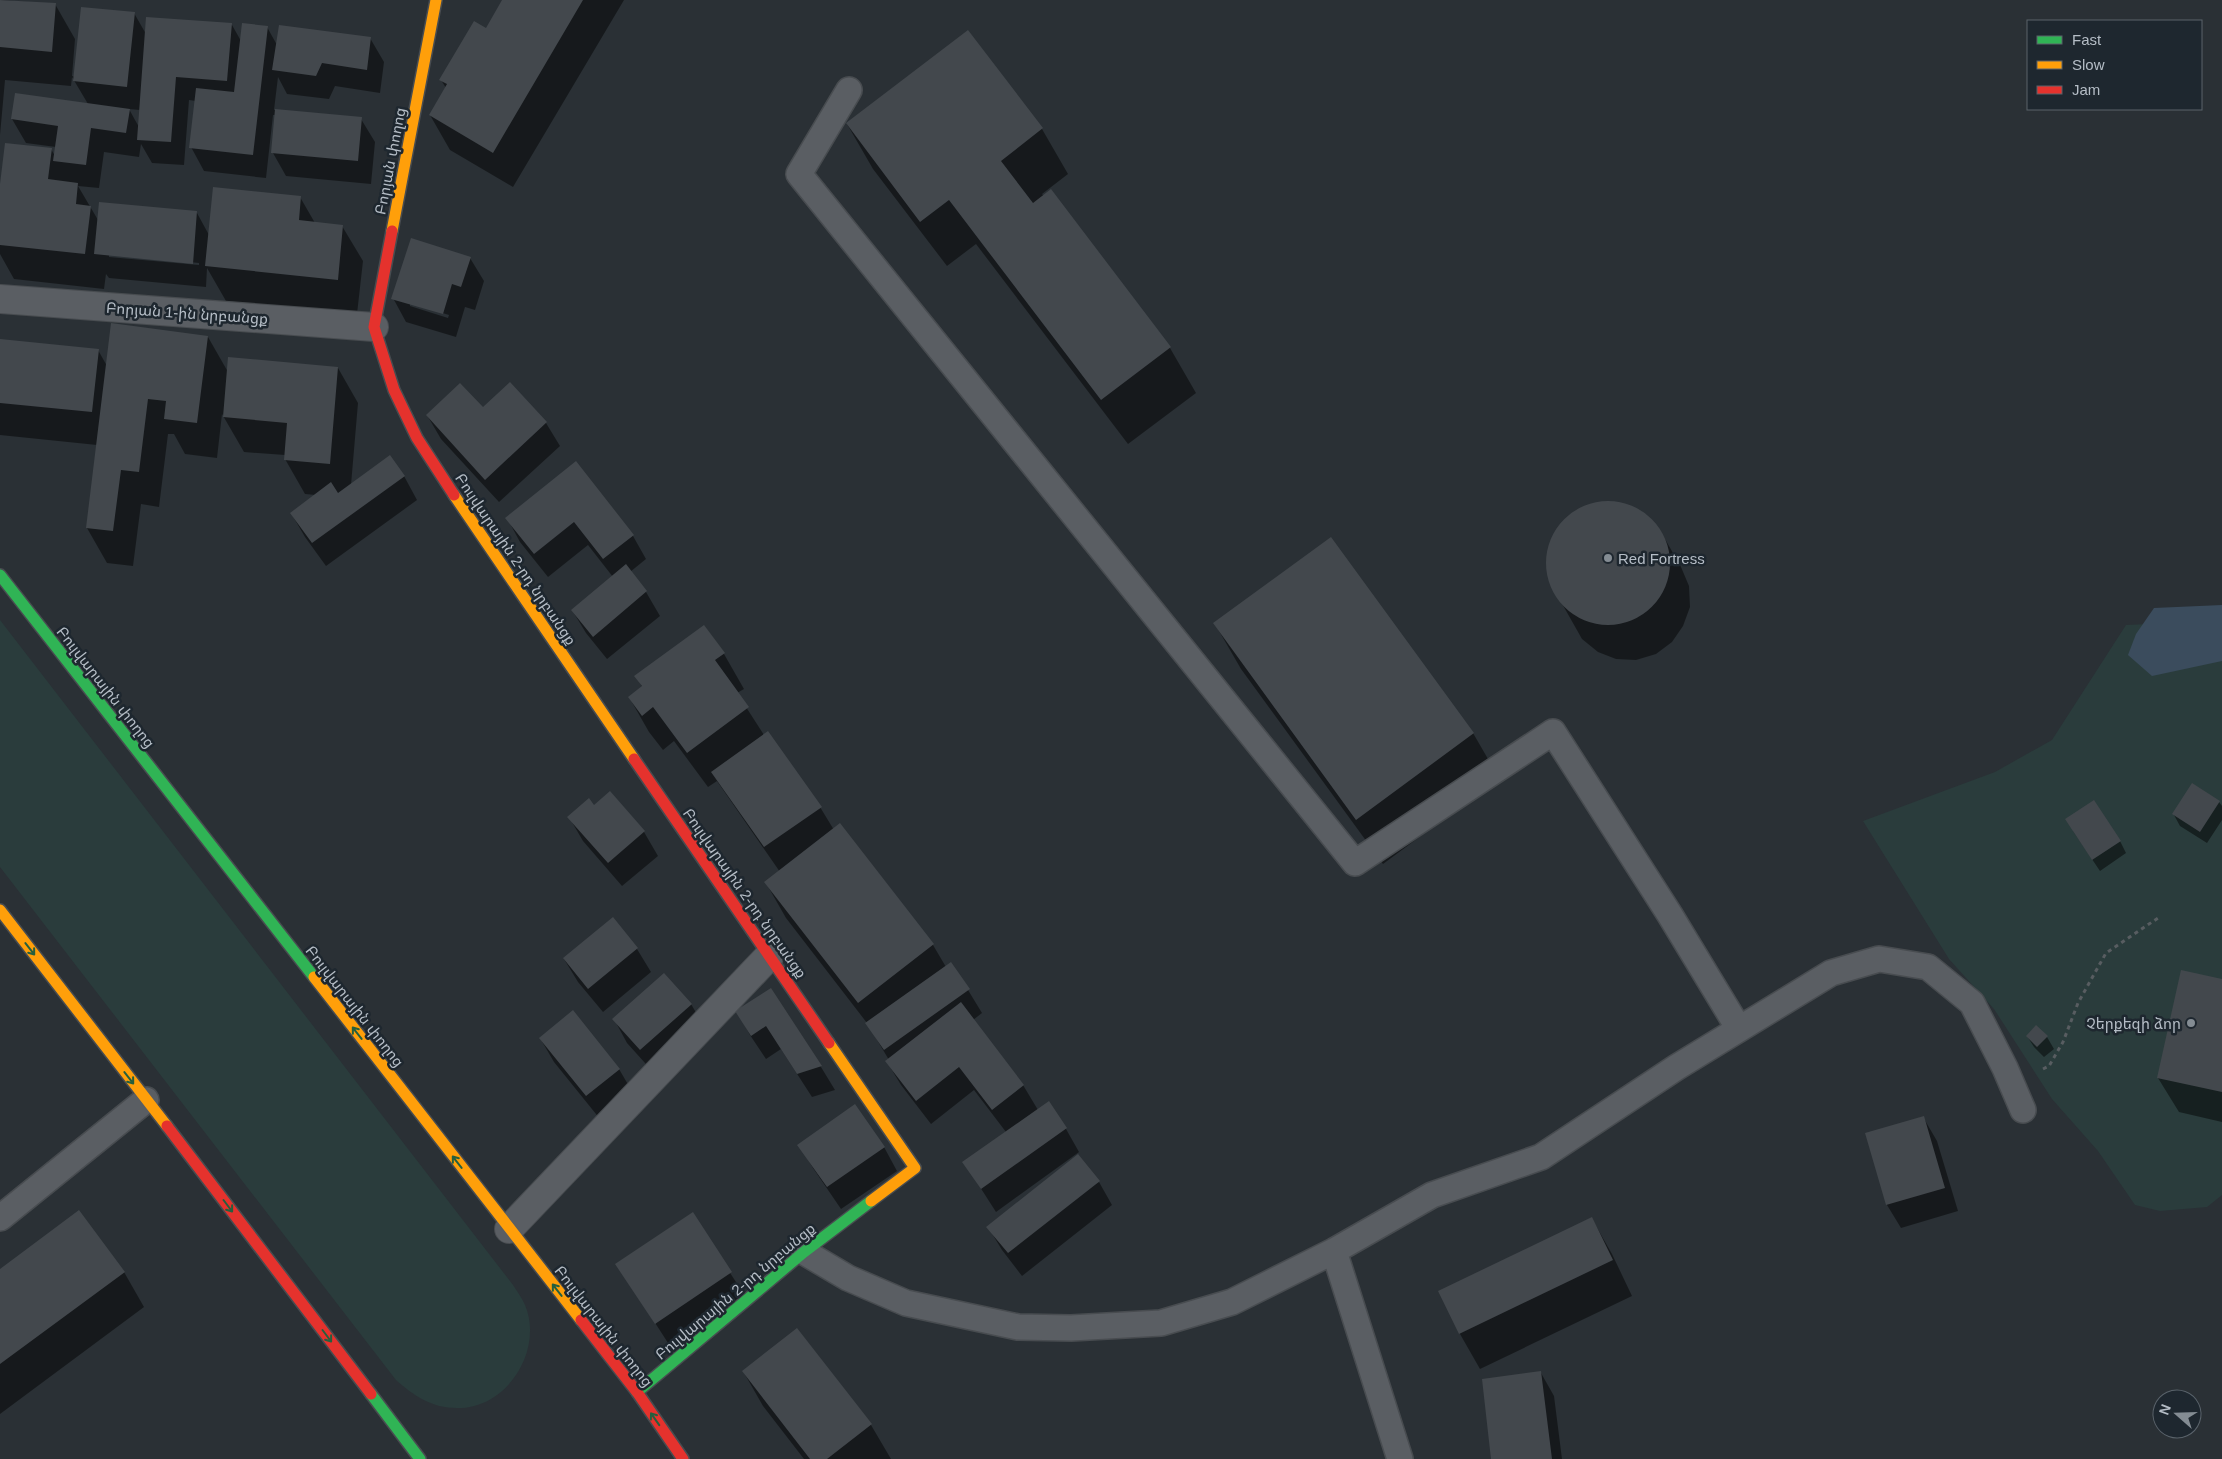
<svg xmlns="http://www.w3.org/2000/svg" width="2222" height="1459" font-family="Helvetica,'Noto Sans Armenian',sans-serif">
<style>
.green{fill:#2a3c3c}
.water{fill:#3b4c5d}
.shadow{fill:#0007;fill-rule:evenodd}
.building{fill:#43484d}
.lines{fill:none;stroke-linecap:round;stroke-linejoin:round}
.lane-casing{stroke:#484c50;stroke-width:28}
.street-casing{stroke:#484c50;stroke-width:30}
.fast-casing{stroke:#484c50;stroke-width:14}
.slow-casing{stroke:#484c50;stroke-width:14}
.jam-casing{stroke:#484c50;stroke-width:14}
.path{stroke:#585d61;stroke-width:3;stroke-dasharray:4 4;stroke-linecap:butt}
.lane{stroke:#5a5e63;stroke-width:25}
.street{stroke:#5a5e63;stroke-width:28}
.fast{stroke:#30b455;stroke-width:11}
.slow{stroke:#ff9f0a;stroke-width:11}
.jam{stroke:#e5322d;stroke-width:11}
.oneway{stroke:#255f3e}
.poi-dot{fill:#848c93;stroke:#1e272f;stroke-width:2}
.labels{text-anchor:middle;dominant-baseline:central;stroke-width:5;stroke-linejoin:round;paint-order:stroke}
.street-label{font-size:15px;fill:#b5bdc6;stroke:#1e272f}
.poi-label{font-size:15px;fill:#b5bdc6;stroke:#1e272f;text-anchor:start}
</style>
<rect width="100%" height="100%" fill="#2a3035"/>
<path class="green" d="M0,620L513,1285C517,1291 522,1298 525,1305C544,1350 507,1409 457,1408C432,1408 414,1396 396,1380L0,867Z
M2222,621V1195L2207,1207L2160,1211L2135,1205L2098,1151L2052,1099L1994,1009L1949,959L1863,821L1995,772L2052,740L2126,625Z"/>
<path class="water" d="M2222,605V661L2152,676L2128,655L2136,634L2154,608Z"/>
<path class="shadow" d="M0,0L55,4L75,39L72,76L75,77L134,13L146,34L232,25L241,41L267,27L277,45L370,38L384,62L380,93L335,86L329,99L287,94L278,77L274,110L361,119L375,142L371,184L286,176L273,153L276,115H273L266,178L204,171L191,147L196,101L189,100L184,165L152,163L141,144L139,157L104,152L99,188L78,186L98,220L197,213L209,235L300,197L315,223L342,226L363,261L357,314L226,301L207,268L206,287L109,278L106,274L104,289L14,279L0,254V195L51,149L55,156L56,147L26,143L12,119L88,104L72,77L71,86L5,80L0,135ZM129,109L140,110L139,127L135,120ZM109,254L199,263V265L109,257Z
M504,0H624L513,187L450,150L430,115L446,88L441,80L486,30Z
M968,31L1042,129L1068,174L1042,194L1170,348L1196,393L1128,444L976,244L947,266L873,169L847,124Z
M470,258L484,281L475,310L465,307L456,337L406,322L393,298ZM410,303L449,315L448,318L410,306Z
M208,337L228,372L338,368L358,403L351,485L404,476L417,500L326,566L305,537L291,513L316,495L305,494L285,459V455L244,452L222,414L217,458L185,454L174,434H168L159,507L141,504L133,566L107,563L87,528L97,445L0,435V340L98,350L107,366Z
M510,384L546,423L560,446L499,502L441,439L427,415L482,409Z
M576,463L633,536L646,559L630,572L646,592L660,616L607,659L586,633L572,610L613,577L588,545L548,577L520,542L507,518Z
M1611,502L1630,506L1648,517L1661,532L1681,567L1689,586L1690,607L1683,626L1672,642L1656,654L1636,660L1616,659L1598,652L1582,639L1552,586L1548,566L1550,546L1559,528L1573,514L1591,505Z
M1215,624L1473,733L1499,778L1383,864L1241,669Z
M704,626L724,654L744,689L737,693L764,735L820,807L834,830L933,945L946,967L968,990L982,1013L973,1020L1023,1085L1038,1110L1066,1129L1079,1152L996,1212L964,1162L1006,1132L974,1090L931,1124L901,1085L887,1062L889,1060L867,1023L786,918L766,883L780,872L717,781L708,787L674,741L663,750L649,732L629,697L643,688L636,676Z
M610,793L644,832L658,856L622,886L583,841L569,817L594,807Z
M2219,802L2222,806V820L2207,843L2180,826L2174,815Z
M2073,831L2120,841L2126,853L2100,871Z
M637,949L651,972L603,1012L578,982L564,959Z
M2222,981V1122L2179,1112L2158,1078Z
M770,990L821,1067L835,1090L812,1097L781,1049L766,1059L750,1035L737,1011Z
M691,1004L705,1028L654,1073L627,1043L614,1019Z
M2036,1026L2047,1037L2054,1049L2044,1057L2034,1047L2027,1036Z
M540,1038L619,1069L633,1093L600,1119L554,1062Z
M1923,1117L1937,1141L1958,1211L1901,1228L1887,1205L1866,1134Z
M799,1145L884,1147L897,1171L841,1209L813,1168Z
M1099,1182L1112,1205L1022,1276L1002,1250L988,1227Z
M692,1214L745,1296L670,1346L617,1264Z
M1592,1219L1612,1254L1632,1296L1480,1369L1460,1334L1440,1292Z
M0,1270L124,1272L144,1307L0,1414Z
M743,1371L871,1425L891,1459H804L763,1406Z
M1541,1373L1554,1396L1562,1459H1492Z"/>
<path class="building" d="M0,0L56,3L52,52L0,47Z
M502,0H583L493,153L429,115L447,84L439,80L474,21L486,28Z
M81,7L135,12L127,87L73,81Z
M146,17L232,23L227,81L176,77L171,142L137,140Z
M242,23L268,26L253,155L189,148L196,88L234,92Z
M279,25L371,37L367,70L322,63L316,76L272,70Z
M968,30L1043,128L1001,161L1033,203L1051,189L1171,347L1101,400L949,200L920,222L846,123Z
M15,93L130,109L126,133L91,128L86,165L53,161L58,126L11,119Z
M275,109L362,117L358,161L271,153Z
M5,143L52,148L48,179L78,183L76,204L91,206L85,254L0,245V184Z
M213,187L301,196L299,220L343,225L338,280L205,266Z
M99,202L197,211L193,264L94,254Z
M411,238L471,257L461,287L452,284L443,314L391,299Z
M111,323L208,336L197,423L164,419L166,401L148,399L139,472L121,470L113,531L86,528Z
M0,339L99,349L92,412L0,403Z
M228,357L338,367L330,464L284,460L287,423L223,417Z
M510,382L547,422L485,480L426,415L460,383L483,407Z
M390,455L405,476L312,543L290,513L331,482L338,493Z
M576,461L634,535L603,559L574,522L534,554L505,518Z
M1546 563a62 62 0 1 1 124 0a62 62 0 1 1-124 0Z
M1331,537L1474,733L1356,820L1213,623Z
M626,564L647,591L593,637L571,610Z
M704,625L725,653L715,660L749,707L687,753L653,707L642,716L628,697L642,686L634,676Z
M768,731L822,807L764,847L711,772Z
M2192,783L2220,801L2200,832L2172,814Z
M610,791L645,831L608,863L567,817L589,798L594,805Z
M2094,800L2121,841L2092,860L2065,819Z
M840,823L934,944L858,1003L764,882Z
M613,917L638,948L588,989L563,958Z
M951,962L970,989L884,1050L865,1023Z
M2181,970L2222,979V1092L2157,1078Z
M664,973L692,1004L640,1050L612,1019Z
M771,988L822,1066L797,1074L766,1026L751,1036L735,1011Z
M961,1002L1024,1085L992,1110L959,1067L916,1101L885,1061Z
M573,1010L620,1069L586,1096L539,1038Z
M2036,1025L2048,1036L2037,1047L2026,1036Z
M1049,1101L1067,1128L981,1189L962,1162Z
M855,1104L885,1147L827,1187L797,1145Z
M1924,1116L1945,1188L1886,1205L1865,1133Z
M1078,1154L1100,1181L1008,1253L986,1227Z
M79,1210L125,1272L0,1364V1269Z
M693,1212L732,1272L655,1324L615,1264Z
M1592,1217L1613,1260L1459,1334L1438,1291Z
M797,1328L872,1424L827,1459H810L742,1371Z
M1541,1371L1552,1459H1491L1482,1379Z"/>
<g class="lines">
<g class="lane-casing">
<path id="lane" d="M849,90L799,174L1355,863L1553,732L1670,915L1739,1029
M0,1218L146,1100
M1334,1251L1400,1459
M804,1252L848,1278L906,1303L1018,1327L1071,1328L1161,1323L1232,1302L1334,1251L1432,1195L1541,1157L1677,1067L1831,973L1879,959L1928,967L1972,1003L2005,1068L2023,1110"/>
</g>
<g class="street-casing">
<path id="street" d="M0,299L374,327
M509,1229L770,955"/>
</g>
<g class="fast-casing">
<path id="fast" d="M0,575L314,977
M637,1392L804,1252L871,1201
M371,1394L420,1459"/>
</g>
<g class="slow-casing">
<path id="slow" d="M392,231L436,0
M454,495L634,759
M0,910L167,1126
M314,977L581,1320
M829,1043L915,1168L871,1201"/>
</g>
<g class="jam-casing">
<path id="jam" d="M392,231L374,327L394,390L417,438L454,495
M634,759L829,1043
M167,1126L371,1394
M581,1320L637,1392L683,1459"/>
</g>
<path class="path" d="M2043,1069L2049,1066L2063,1042L2078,1003L2106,953L2161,916"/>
<use href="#lane" class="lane"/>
<use href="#street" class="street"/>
<use href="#fast" class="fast"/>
<use href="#slow" class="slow"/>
<use href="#jam" class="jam"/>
</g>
<defs><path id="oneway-shaft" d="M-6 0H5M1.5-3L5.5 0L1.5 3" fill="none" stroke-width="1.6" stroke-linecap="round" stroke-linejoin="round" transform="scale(1.25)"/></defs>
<g class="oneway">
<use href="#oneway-shaft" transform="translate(30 949) rotate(52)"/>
<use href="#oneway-shaft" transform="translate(357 1033) rotate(-128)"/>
<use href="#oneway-shaft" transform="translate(129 1078) rotate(52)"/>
<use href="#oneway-shaft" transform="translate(457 1162) rotate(-128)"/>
<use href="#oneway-shaft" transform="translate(228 1206) rotate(53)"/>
<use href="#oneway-shaft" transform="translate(557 1290) rotate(-128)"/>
<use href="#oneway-shaft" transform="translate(327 1336) rotate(53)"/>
<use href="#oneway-shaft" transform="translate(655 1419) rotate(-125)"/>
</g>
<g class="poi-dot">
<circle cx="1608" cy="558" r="5"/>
<circle cx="2191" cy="1023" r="5"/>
</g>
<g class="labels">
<g class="street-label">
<text transform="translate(390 161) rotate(-79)">Բորյան փողոց</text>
<text transform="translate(187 313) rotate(4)">Բորյան 1-ին նրբանցք</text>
<text transform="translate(516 559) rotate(56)">Բուլվարային 2-րդ նրբանցք</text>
<text transform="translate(106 687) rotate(52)">Բուլվարային փողոց</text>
<text transform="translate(745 893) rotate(55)">Բուլվարային 2-րդ նրբանցք</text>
<text transform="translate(355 1006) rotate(52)">Բուլվարային փողոց</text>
<text transform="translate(735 1291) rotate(-40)">Բուլվարային 2-րդ նրբանցք</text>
<text transform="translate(604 1326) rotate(52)">Բուլվարային փողոց</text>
</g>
<g class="poi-label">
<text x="1618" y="558">Red Fortress</text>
<text x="2181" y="1023" text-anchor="end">Չերքեզի ձոր</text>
</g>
</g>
<rect x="2027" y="20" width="175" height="90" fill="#1e272f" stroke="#5a636b"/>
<rect x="2037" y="36" width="25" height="8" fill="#30b455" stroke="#5a636b"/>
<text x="2072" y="45" font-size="15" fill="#b5bdc6">Fast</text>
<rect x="2037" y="61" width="25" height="8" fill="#ff9f0a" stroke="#5a636b"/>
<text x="2072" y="70" font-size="15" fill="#b5bdc6">Slow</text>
<rect x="2037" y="86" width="25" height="8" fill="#e5322d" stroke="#5a636b"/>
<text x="2072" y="95" font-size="15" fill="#b5bdc6">Jam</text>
<g transform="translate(2177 1414) rotate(290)"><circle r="24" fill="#1e272f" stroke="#5a636b"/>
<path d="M0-4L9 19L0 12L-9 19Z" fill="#848c93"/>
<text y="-8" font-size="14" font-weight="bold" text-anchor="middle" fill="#b5bdc6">N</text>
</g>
</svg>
